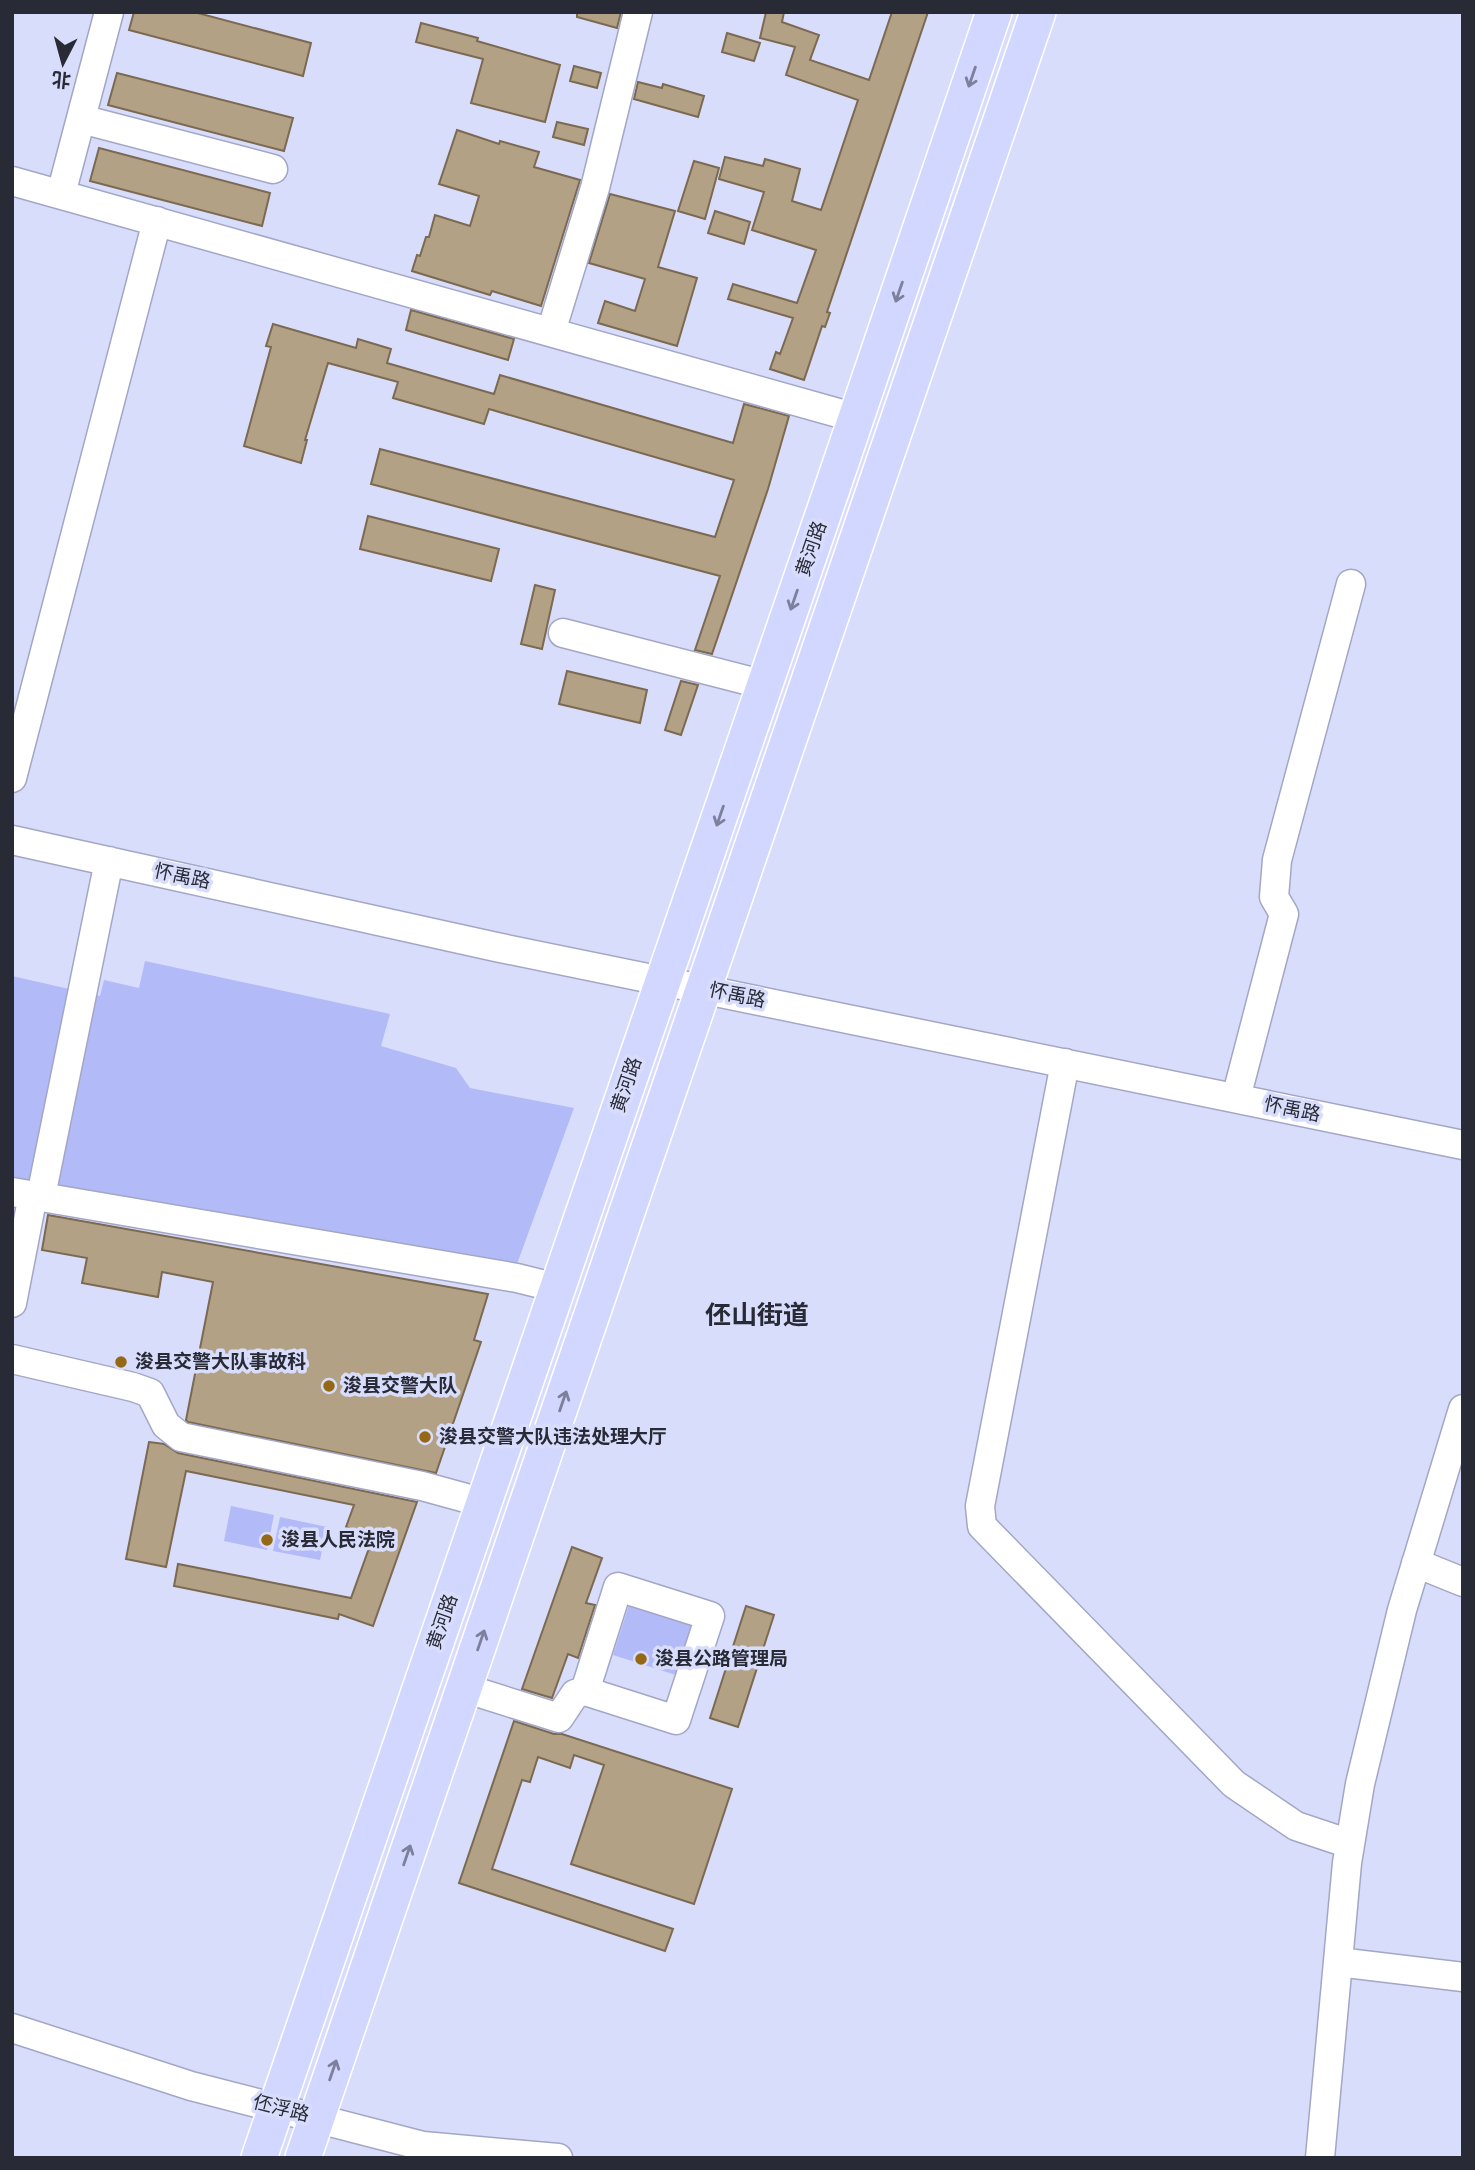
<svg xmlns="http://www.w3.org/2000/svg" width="1475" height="2170" font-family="'Source Sans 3','Noto Sans SC',sans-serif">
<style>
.green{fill:#b2baf7}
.building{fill:#b3a186;stroke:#7b6a51;stroke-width:2}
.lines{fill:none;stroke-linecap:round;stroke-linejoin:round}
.minor-casing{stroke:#a3a7c5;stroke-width:31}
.major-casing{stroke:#fff;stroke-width:38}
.minor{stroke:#fff;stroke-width:28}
.major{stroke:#d2d7ff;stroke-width:35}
.oneway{stroke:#7d809a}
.poi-dot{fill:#946814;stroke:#d9ddfc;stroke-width:2.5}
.labels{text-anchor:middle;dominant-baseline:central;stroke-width:7;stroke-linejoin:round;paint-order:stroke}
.street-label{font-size:19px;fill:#282a35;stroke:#d9ddfc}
.poi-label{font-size:19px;font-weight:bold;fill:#282a35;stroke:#d9ddfc;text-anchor:start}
.district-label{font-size:26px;font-weight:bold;fill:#282a35;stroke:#d9ddfc}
</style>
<rect width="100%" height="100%" fill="#d9ddfc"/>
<path class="green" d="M145,961L390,1014L381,1046L456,1068L470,1088L574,1108L517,1264L12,1180V976L100,996L104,980L139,988Z
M231,1506L274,1515L267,1550L224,1541Z
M280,1517L327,1527L320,1560L273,1551Z
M630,1602L696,1623L679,1676L613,1655Z"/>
<path class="building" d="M134,12H194L311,43L303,76L129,30Z
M577,12H621L617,28L577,17Z
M766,12H784L782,22L819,35L810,60L869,80L892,12H928L827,312L830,313L825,327L822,326L804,380L770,369L776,352L780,354L793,318L728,299L733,284L797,303L816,250L752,230L764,192L719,179L725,157L763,166L765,159L800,169L792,201L821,210L858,100L786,75L795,47L760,38Z
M421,23L478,38L477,41L560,65L545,122L471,103L483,59L416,42Z
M727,33L760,43L754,61L722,52Z
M574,66L601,73L597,88L570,81Z
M117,73L293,118L284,151L108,105Z
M638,82L662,88L663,84L704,96L698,117L634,99Z
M557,122L588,129L584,145L553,137Z
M457,130L499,144L500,141L539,152L534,167L580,180L541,306L492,291L490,295L412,271L417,255L420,256L426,237H429L435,215L470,226L479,196L439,184Z
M99,148L270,193L262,226L90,181Z
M694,161L719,168L705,219L678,211Z
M610,194L675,211L658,267L697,278L677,346L598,323L605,301L635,311L645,279L589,263Z
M715,211L750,222L744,244L708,233Z
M411,310L514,339L508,360L406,330Z
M273,324L356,348L358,339L391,349L387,363L494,394L500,375L733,443L744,404L789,416L768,489L712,654L695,650L720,576L371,484L380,449L715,537L734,480L489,409L484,424L393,398L398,382L328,363L305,440H307L301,463L244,446L271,347L266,346Z
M368,516L499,549L491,581L360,549Z
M535,585L555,590L542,649L521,644Z
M567,671L647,690L640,723L559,704Z
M681,681L698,685L681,735L665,730Z
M48,1215L488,1294L474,1340L481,1342L436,1473L188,1422L186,1420L213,1282L162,1272L158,1297L82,1283L87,1258L42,1250Z
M149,1442L164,1444L178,1453L417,1502L373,1626L339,1614L338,1619L174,1586L178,1564L351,1598L373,1537L346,1527L354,1505L186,1471L166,1567L126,1559Z
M572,1547L602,1558L586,1603L595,1605L578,1658L568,1654L552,1698L522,1689Z
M746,1606L774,1615L738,1727L710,1718Z
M514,1721L554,1734H562L732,1789L694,1904L571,1864L604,1765L574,1755L570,1768L538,1757L530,1782L522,1780L492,1869L673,1929L665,1951L459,1883Z"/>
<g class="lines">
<g class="minor-casing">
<path id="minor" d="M81,119L273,169
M12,181L856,418
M61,194L109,12
M551,332L595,188L638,12
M563,633L765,685
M12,778L157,221
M12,840L496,947L1463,1145
M1065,1063L980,1506L982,1526L1234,1784L1296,1826L1350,1844
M1236,1098L1284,914L1274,897L1277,860L1351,584
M12,1192L517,1278L557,1288
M41,1196L109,861
M12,1303L33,1195
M12,1359L133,1387L150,1393L166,1425L181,1437L422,1486L484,1503
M1416,1563L1463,1582
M618,1587L710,1616L676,1720L585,1691Z
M464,1688L559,1718L575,1694L585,1691
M1338,1962L1463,1977
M12,2028L191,2086L423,2146L558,2158
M1320,2158L1347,1863L1360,1784L1402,1610L1463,1409"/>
</g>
<g class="major-casing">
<path id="major" d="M259,2158L835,480L994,12
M303,2158L1038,12"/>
</g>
<use href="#minor" class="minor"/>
<use href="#major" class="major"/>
</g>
<defs><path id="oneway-shaft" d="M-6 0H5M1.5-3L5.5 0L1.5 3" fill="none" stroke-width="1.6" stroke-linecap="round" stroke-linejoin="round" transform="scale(1.75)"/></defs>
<g class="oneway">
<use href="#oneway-shaft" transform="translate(972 77) rotate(109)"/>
<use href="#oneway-shaft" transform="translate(899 292) rotate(109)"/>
<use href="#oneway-shaft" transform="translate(794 600) rotate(109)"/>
<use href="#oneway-shaft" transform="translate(720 816) rotate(109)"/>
<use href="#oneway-shaft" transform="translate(563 1401) rotate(-71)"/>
<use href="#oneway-shaft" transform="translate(481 1640) rotate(-71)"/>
<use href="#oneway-shaft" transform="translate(407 1855) rotate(-71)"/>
<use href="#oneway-shaft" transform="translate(333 2070) rotate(-71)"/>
</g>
<g class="poi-dot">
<circle cx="121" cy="1362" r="7"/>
<circle cx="329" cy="1386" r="7"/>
<circle cx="425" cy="1437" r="7"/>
<circle cx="267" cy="1540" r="7"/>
<circle cx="641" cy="1659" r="7"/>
</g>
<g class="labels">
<g class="street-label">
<text transform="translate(812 549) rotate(-71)">黄河路</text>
<text transform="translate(182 877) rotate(12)">怀禹路</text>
<text transform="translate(737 996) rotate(12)">怀禹路</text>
<text transform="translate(627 1085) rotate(-71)">黄河路</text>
<text transform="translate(1292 1110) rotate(12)">怀禹路</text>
<text transform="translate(443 1622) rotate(-71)">黄河路</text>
<text transform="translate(281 2109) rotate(14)">伾浮路</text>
</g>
<g class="poi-label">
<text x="135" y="1362">浚县交警大队事故科</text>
<text x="343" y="1386">浚县交警大队</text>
<text x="439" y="1437">浚县交警大队违法处理大厅</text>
<text x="281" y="1540">浚县人民法院</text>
<text x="655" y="1659">浚县公路管理局</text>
</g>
<g class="district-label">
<text x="757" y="1315">伾山街道</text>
</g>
</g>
<rect width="1475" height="2170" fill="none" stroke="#282a35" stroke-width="28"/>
<g transform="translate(63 63) rotate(186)" stroke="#d9ddfc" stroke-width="5" paint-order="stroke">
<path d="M0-5L12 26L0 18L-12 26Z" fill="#282a35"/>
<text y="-10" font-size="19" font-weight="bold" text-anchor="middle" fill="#282a35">北</text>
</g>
</svg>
